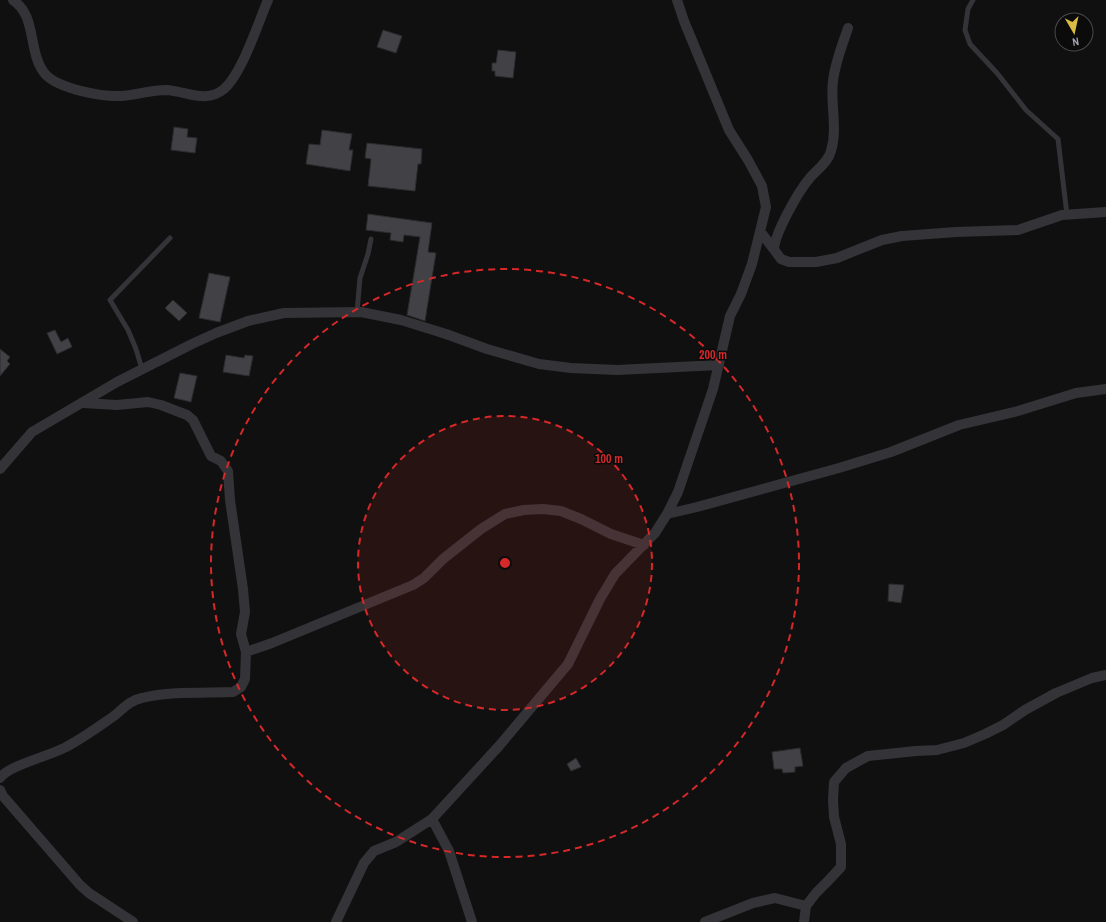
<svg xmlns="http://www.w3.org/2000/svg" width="1106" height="922" font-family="'Archivo Narrow',sans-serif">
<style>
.building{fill:#424246;stroke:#2b2a2d}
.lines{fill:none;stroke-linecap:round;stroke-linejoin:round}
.lane{stroke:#343438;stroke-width:5}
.street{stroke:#343438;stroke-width:10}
.ring{fill:none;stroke:#d62828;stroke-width:2;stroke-dasharray:7 5}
.centre{fill:#d62828;stroke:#0b0b0c;stroke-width:2}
.ring-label{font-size:12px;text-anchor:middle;font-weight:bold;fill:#d62828;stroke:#0b0b0c;stroke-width:3;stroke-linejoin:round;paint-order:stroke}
</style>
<rect width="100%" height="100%" fill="#101011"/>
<path class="building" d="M383,30L402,36L396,53L377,47Z
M498,50L516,52L513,78L495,76V71H492V63H496Z
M174,127L188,129L187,137L197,138L195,153L171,150Z
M322,130L352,134L349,150H353L350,171L306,164L309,144L320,145Z
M367,143L422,149L421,164H418L415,191L368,186L371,159L365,158Z
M368,214L432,223L428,252L436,253L425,321L407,315L420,237L404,235L403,242L390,240L391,233L366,230Z
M209,273L230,277L220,322L199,318Z
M173,300L187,313L179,321L165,308Z
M55,330L61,342L68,338L72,347L57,354L47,333Z
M0,349L10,357L7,361L10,364L0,376Z
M226,355L244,358L245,355L253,356L249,376L223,372Z
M180,373L197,376L191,402L174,398Z
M889,584L904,585L901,603L888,601Z
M800,748L803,766L795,767V772L783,773L782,769H774L772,752Z
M576,758L581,767L571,771L567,764Z"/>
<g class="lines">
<path class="lane" d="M973,0L968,9L965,30L970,44L997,73L1026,110L1058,139L1067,215
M357,312L360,278L368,254L371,239
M142,369L136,349L128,330L110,300L170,238"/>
<path class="street" d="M13,0C38,17 27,54 46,75C60,89 102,97 121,96C136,95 151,90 166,90C186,91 206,104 224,89C242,74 258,23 268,0
M760,231L781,259L789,262H816L837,258L882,240L902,236L956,232L1018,230L1062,215L1106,212
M774,249C775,233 798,192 809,179C816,170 828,163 831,151C838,128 830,104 833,81C835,63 842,46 848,28
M83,403L117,405L148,402L161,405L187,415L193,420L211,456L221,461L228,471L230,500L243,589L245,612L241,634L246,652
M0,469L32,432L117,382L192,344L216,333L248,321L284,313L361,312L401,320L446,334L487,349L539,364L571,368L617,370L719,365
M667,514L697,507L839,468L891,452L959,425L1018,411L1076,393L1106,389
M0,778C9,765 50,756 66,747C83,738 98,727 114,716C123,709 130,700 142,698C171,691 203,693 233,692L241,687L245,679L246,652L272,643L413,585L424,578L443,559L481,529L505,514L524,510L543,509L561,511L581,519L611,534L644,545
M0,790L3,796L80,885L89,893L133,922
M432,819L449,851L472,922
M336,922L364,863L374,851L396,842L432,819L499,746L568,664L600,599L615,574L655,533L667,514L678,492L713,389L730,316L741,294L752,264L766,207L762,186L748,160L729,130L684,21L677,0
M705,922L753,903L775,898L806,906
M804,922L806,906L816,893L828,881L841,867V844L834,817L833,800L834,782L846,768L868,756L916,751L937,750L964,743L985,734L1003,725L1025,710L1056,693L1092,678L1106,675"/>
</g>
<circle cx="505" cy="563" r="147" fill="#d62828" fill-opacity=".12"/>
<g class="ring">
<circle cx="505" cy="563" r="147"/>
<circle cx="505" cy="563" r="294"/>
</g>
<circle cx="505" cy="563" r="6" class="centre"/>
<g class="ring-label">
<text x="713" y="359">200 m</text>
<text x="609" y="463">100 m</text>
</g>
<g transform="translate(1074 32) rotate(171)"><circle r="19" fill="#0b0b0c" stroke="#48494e"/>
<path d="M0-3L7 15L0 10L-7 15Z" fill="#d9bc41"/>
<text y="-6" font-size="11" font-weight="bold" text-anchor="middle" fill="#a3a5b0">N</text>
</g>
</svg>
